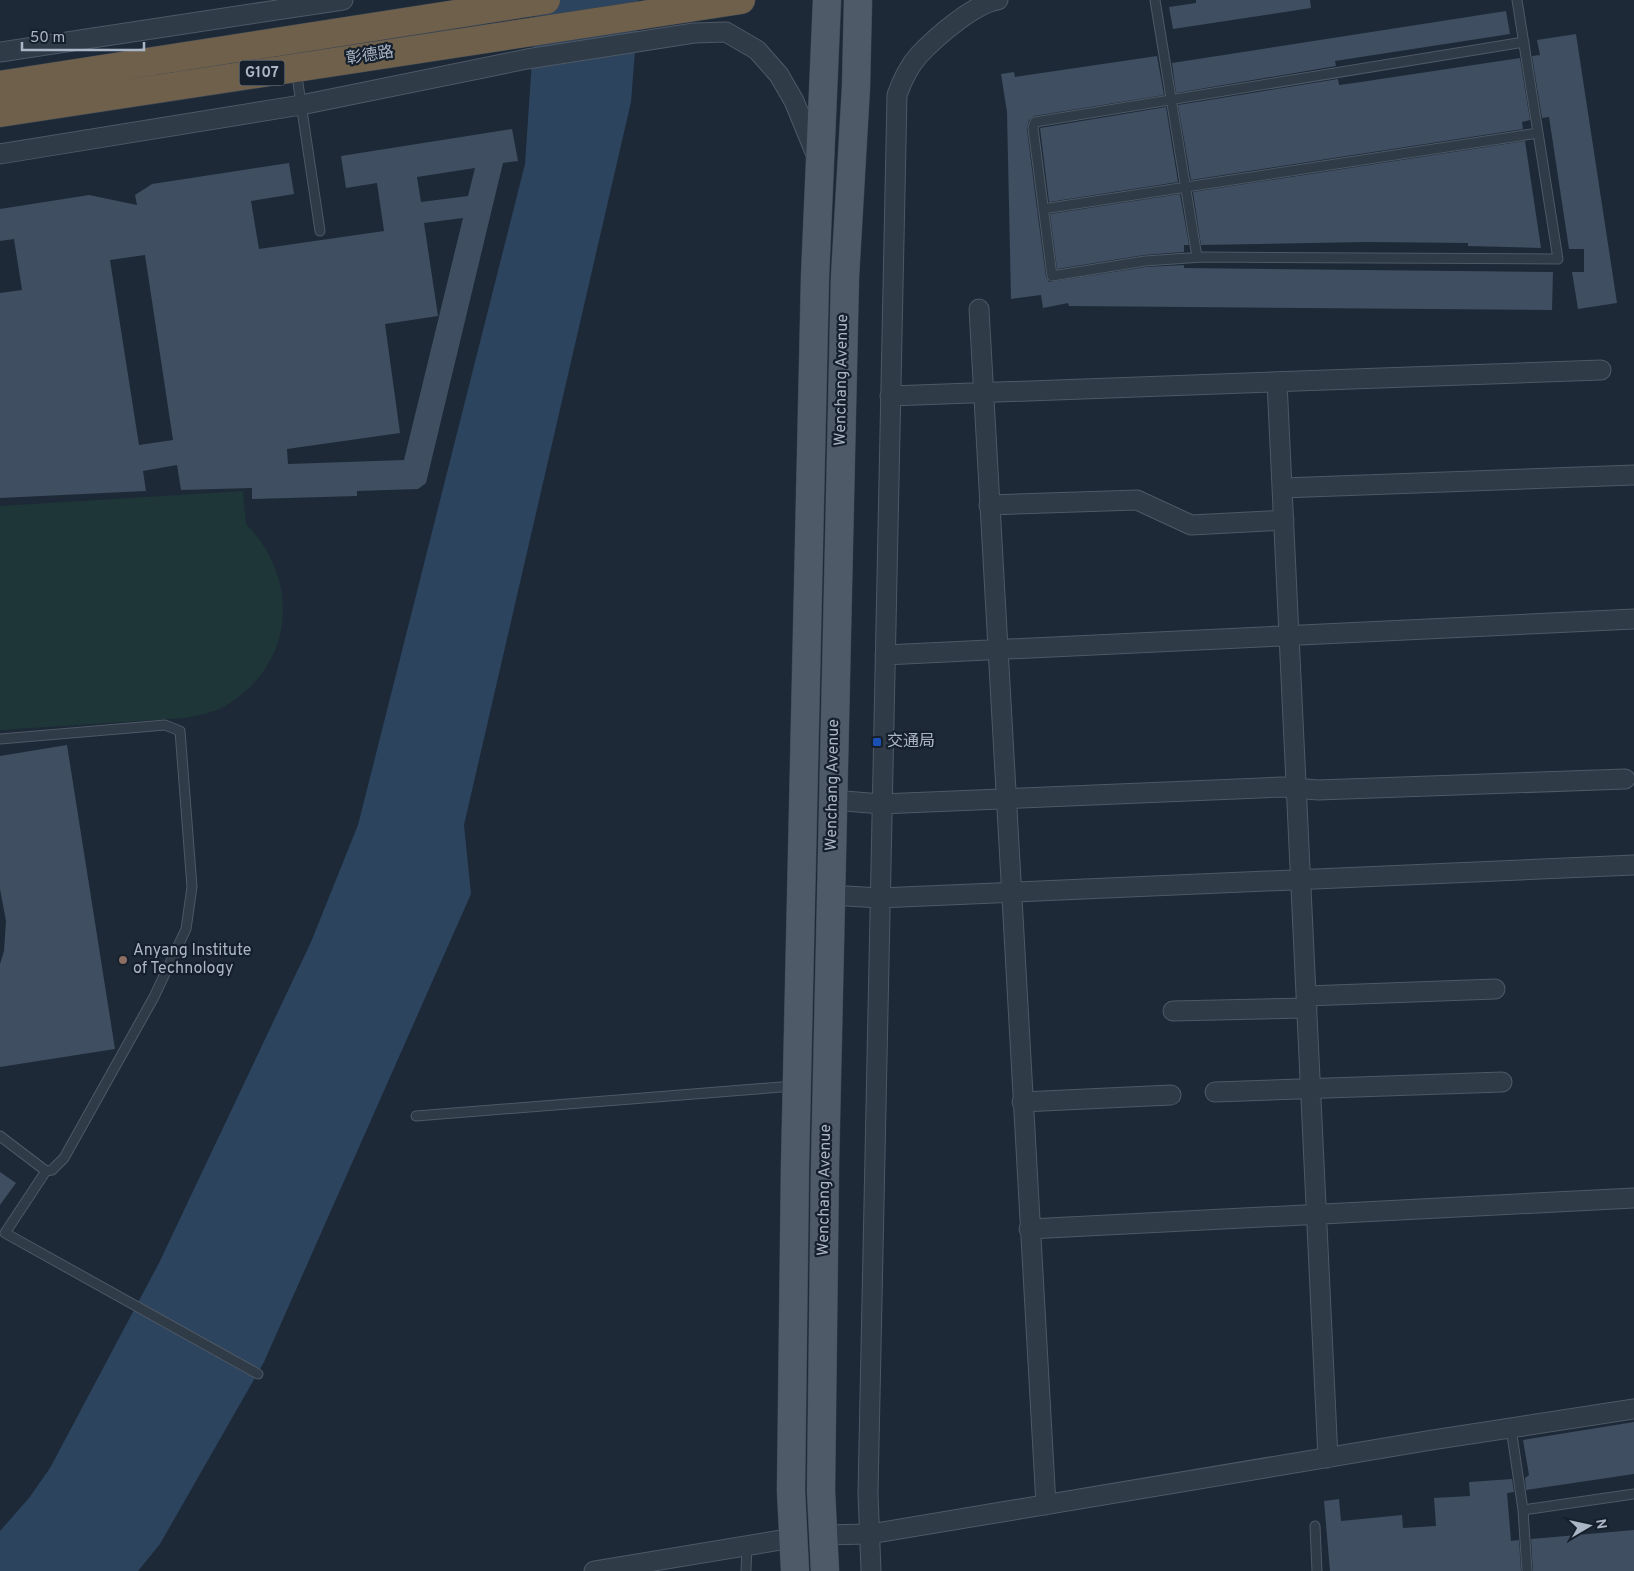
<svg xmlns="http://www.w3.org/2000/svg" width="1634" height="1571" font-family="Overpass,'Noto Sans SC',sans-serif">
<style>
.green{fill:#1f3638}
.water{fill:#2c445e}
.building{fill:#3f4e60;fill-rule:evenodd}
.lines{fill:none;stroke-linecap:round;stroke-linejoin:round}
.lane-casing{stroke:#4e5866;stroke-width:11}
.street-casing{stroke:#4e5866;stroke-width:21}
.primary-casing{stroke:#3a4451;stroke-width:29}
.highway-casing{stroke:#3b4552;stroke-width:29}
.lane{stroke:#303b48;stroke-width:9}
.street{stroke:#303b48;stroke-width:19}
.primary{stroke:#4e5a68;stroke-width:28}
.highway{stroke:#6f604c;stroke-width:28}
.transit-dot{fill:#1a4fb4;stroke:#16202c;stroke-width:2}
.education-dot{fill:#8d6e63;stroke:#16202c;stroke-width:2}
.labels{text-anchor:middle;dominant-baseline:central;stroke-width:4.5;stroke-linejoin:round;paint-order:stroke}
.shield{fill:#16202c;stroke:#7e8897;stroke-width:1}
.shield-label{font-size:15px;font-weight:bold;fill:#aab5c5}
.street-label{font-size:16px;fill:#aab5c5;stroke:#16202c}
.poi-label{font-size:16px;fill:#aab5c5;stroke:#16202c;text-anchor:start}
</style>
<rect width="100%" height="100%" fill="#1d2937"/>
<path class="green" d="M243,491L246,524C301,580 295,665 225,706C213,713 198,715 185,718L0,730V506Z"/>
<path class="water" d="M536,0H639L631,102L464,825L471,894L264,1362L160,1544L138,1571H0V1531L29,1498L50,1468L159,1263L311,942L358,825L525,164Z"/>
<path class="building" d="M1196,0H1310L1311,8L1173,29L1169,7L1196,3Z
M1506,11L1510,34L1335,61L1336,66L1176,93L1172,63Z
M1576,34L1617,303L1578,309L1572,272H1584V249H1569L1549,117L1542,118L1532,56L1540,55L1537,40Z
M1157,56L1164,95L1034,116L1029,120L1027,129L1037,209L1046,277L1049,282L1146,267L1184,265V268L1553,272L1552,310L1069,306L1068,303L1043,308L1041,295L1011,299L1007,112L1001,74L1014,72L1015,77Z
M1520,58L1530,120L1522,122L1523,129L1191,180L1178,105L1338,79L1339,85L1354,83Z
M1166,107L1178,182L1049,202L1040,128Z
M512,129L518,161L503,163L426,483L418,489L357,491V496L252,499V488L181,490L177,465L143,471L146,491L0,498V293L22,290L14,239L0,241V209L89,195L137,205L135,195L152,184L289,163L294,194L251,201L259,249L384,231L377,183L346,188L341,156ZM475,168L468,196L421,202L417,177ZM463,218L404,460L288,464L287,449L400,433L385,324L438,316L424,223ZM145,255L173,440L139,445L110,260Z
M1525,141L1541,248L1468,246V243L1367,242L1201,245L1193,192Z
M1180,194L1189,245H1184V252L1144,255L1057,269L1050,214Z
M67,745L115,1049L0,1067V964L4,951L6,921L0,889V756Z
M0,1172L16,1183L0,1205Z
M1634,1422V1474L1526,1490L1525,1478L1529,1475L1523,1440Z
M1512,1479L1514,1492L1507,1493L1511,1541L1519,1540L1521,1571H1330L1324,1501L1339,1499L1341,1521L1402,1515L1403,1528L1436,1526L1434,1498L1470,1496L1469,1482Z
M1634,1530V1571H1533L1531,1539Z"/>
<g class="lines">
<g class="lane-casing">
<path id="lane" d="M1155,0L1197,257
M1517,0L1558,259L1203,257L1145,261L1052,276L1033,128L1035,122L1524,42
M296,70L320,231
M1043,209L1538,133
M0,739L165,725L180,731L192,887L186,929L154,997L64,1158L52,1170L46,1171L5,1233L258,1374
M416,1116L794,1086
M0,1136L46,1171
M1511,1428L1523,1510L1527,1571
M1523,1510L1634,1494
M1315,1526L1317,1571
M746,1571L747,1545"/>
</g>
<g class="street-casing">
<path id="street" d="M0,52L343,0
M0,154L301,105L527,59L694,33L726,32L757,50L779,75L794,101L817,157
M979,309L1046,1505
M1277,382L1328,1458
M890,396L1601,370
M1282,488L1634,475
M989,505L1137,500L1191,525L1284,520
M885,655L1634,619
M833,800L881,804L1282,787L1318,790L1625,779
M831,895L879,898L1634,865
M1306,996L1495,989
M1173,1011L1307,1008
M1215,1092L1502,1082
M1022,1102L1171,1095
M1029,1229L1634,1198
M823,1535L870,1534L1432,1440L1634,1409
M594,1571L793,1538
M871,1571L868,1493L897,95C902,81 909,66 919,55C937,36 974,4 998,0"/>
</g>
<g class="primary-casing">
<path id="primary" d="M795,1571L791,1491L795,1166L815,277L827,0
M825,1571L821,1491L825,1166L845,277L856,87L858,0"/>
</g>
<g class="highway-casing">
<path id="highway" d="M0,85L546,0
M0,113L741,0"/>
</g>
<use href="#lane" class="lane"/>
<use href="#street" class="street"/>
<use href="#primary" class="primary"/>
<use href="#highway" class="highway"/>
</g>
<rect class="transit-dot" x="872" y="737" width="10" height="10" rx="2.5"/>
<circle class="education-dot" cx="123" cy="960" r="5"/>
<g class="labels">
<rect class="shield" x="239.5" y="60.5" width="45" height="25" rx="4"/>
<g class="shield-label">
<text x="262" y="73">G107</text>
</g>
<g class="street-label">
<text transform="translate(370 56) rotate(-9)">彰德路</text>
<text transform="translate(842 380) rotate(-89)">Wenchang Avenue</text>
<text transform="translate(833 785) rotate(-89)">Wenchang Avenue</text>
<text transform="translate(825 1190) rotate(-89)">Wenchang Avenue</text>
</g>
<g class="poi-label">
<text x="887" y="742">交通局</text>
<text x="133" y="951">Anyang Institute<tspan x="133" dy="18">of Technology</tspan></text>
</g>
</g>
<g transform="translate(1589 1526) rotate(81)" stroke="#16202c" stroke-width="4" paint-order="stroke">
<path d="M0-4L9 19L0 12L-9 19Z" fill="#aab5c5"/>
<text y="-8" font-size="14" font-weight="bold" text-anchor="middle" fill="#aab5c5">N</text>
</g>
<path d="M22 42v8h122v-8" fill="none" stroke="#aab5c5" stroke-width="2.5"/>
<text x="30" y="42" font-size="15" fill="#aab5c5" stroke="#16202c" stroke-width="4" paint-order="stroke">50 m</text>
</svg>
